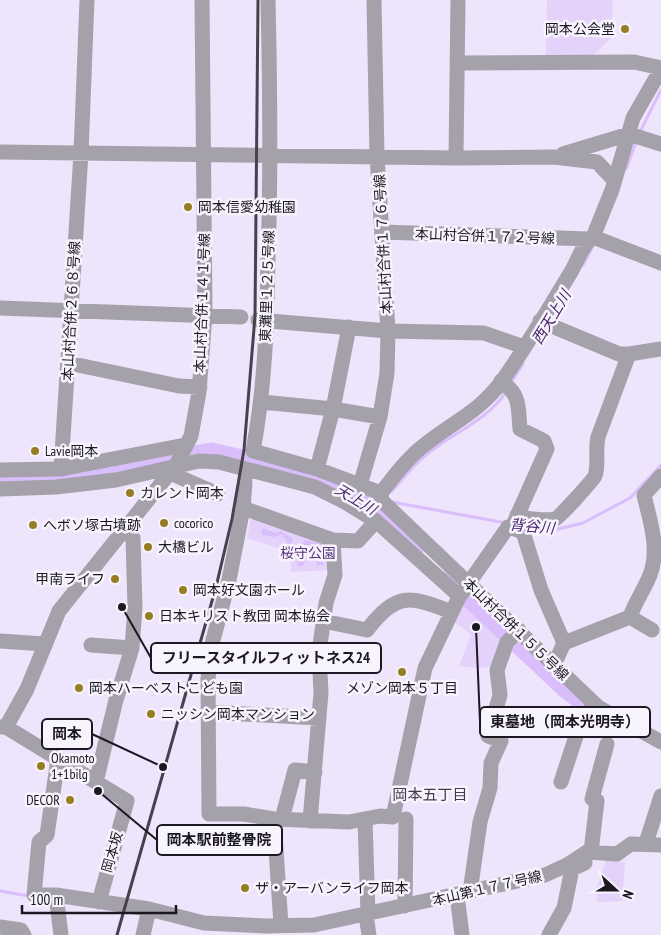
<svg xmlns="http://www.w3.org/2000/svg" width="661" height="935" font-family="'PT Sans Narrow','Noto Sans JP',sans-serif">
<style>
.green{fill:#e4d2fb}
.water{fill:#dabefc}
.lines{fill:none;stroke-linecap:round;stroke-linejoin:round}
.stream{stroke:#dabefc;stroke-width:3}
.river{stroke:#dabefc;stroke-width:19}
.minor{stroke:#a5a1ab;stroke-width:15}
.rail{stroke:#46414d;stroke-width:3}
.poi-dot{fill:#957d24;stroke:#f8f4fe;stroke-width:2}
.labels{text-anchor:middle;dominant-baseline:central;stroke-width:5;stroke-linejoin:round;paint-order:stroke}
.poi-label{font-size:14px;fill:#1c1821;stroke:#f8f4fe;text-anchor:start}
.street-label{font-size:14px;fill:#1c1821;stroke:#f8f4fe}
.park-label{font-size:14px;fill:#57337a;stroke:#f8f4fe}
.water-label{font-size:15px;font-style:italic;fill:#4b266d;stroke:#f8f4fe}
.neighbourhood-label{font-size:15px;fill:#433a4d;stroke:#f8f4fe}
.leader{fill:none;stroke:#1c1821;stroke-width:2}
.callout-dot{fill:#1c1821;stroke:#f8f4fe;stroke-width:2}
.callout{fill:#f8f4fe;stroke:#1c1821;stroke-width:2}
.callout-label{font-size:15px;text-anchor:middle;font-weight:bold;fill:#1c1821}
</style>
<rect width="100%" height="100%" fill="#eee4fc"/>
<path class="green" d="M547,0H613L611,38L591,58H546Z
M252,514L330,541L331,570L291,572L290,552L247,538Z
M461,599L504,639L493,666L479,668L459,666L471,635L451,619Z
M606,860L625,862L622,901L597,902L596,891Z"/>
<path class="water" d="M263,528L275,533L281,531L293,539L290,546L282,534L274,537L263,535L261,532Z
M305,540L323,544V565H317V561L321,560V548L308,545L304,547L306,558L303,566H298L297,562L302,557L301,544Z"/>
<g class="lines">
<path class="stream" d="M640,132L661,90
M626,169L637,140
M583,265L593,246
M510,384L523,364
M391,492C402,480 413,465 426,455C451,434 488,420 506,392
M365,501H374
M392,502L506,523
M525,525L558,529L583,523L630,498L661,465
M0,891L29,896"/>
<path class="river" d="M0,479H57L211,452L294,471L331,484L373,506L415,547
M450,580L566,689L596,712"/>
<path class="minor" d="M268,0C270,86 271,172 268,258C267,324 265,387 253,451L317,469L381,493
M457,63L634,62L661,68
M0,152L456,158L554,157L597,162L614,180
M563,154L629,134L661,144
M456,158L458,0
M382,232L588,239
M593,237L661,263
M0,308L241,317
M258,320L388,331L484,333L524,347
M540,321L619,354H629L661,349
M68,363L179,386L200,387
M501,381C521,395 518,407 520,429L544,441L547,449L513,525
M262,402L333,409L380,417
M61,469L81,153L87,0
M317,469L333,409L349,327
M0,470L61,469L185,445
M170,473L218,494
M245,482L243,508L229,580L212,644L208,679L209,814H244L274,819L349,822L380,816L393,817L425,668L459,597L508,527L512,528
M360,485L380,417L387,373L388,331L377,155L374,0
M0,489L56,487L116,480L199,461L219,462L315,487L345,502L376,521L456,593
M382,501L381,493C395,475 408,457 427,443C455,421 480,411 502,381C527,346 549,308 571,272C577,262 583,243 593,237L612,190L633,118L661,69
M382,501L598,707L661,742
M243,508L333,540L358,541L376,521
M517,515C524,519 548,521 555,519C560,517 592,481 595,476C599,464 595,450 598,437L629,354
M512,528L523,532L541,590L564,643L554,665
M630,617C635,602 644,590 650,575C660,549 650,521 644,495L661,476
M630,617L652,630
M323,621L367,630C398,591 409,596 452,612
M0,641L44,644
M564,643L630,617
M91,645L132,648
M207,712L319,718
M0,727H6L127,801L99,902
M6,727L27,689L59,611L176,465L191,436L199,392L205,315L202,0
M58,759L47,835L39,842L34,895H56L149,909L204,923L266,926L314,925L545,875L567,865L587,852L617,854L631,844L661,845
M96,782L116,700L132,648L135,607L133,538L126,529
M561,782L581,721L595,704
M274,819L281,925
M282,819L295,770L315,772
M365,819L368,914
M310,821L321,693L319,652L326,603L335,575L333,540
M646,843L661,796
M591,852L597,801L592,799L607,744
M470,892L480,822L490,788L491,763L501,741L488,736L500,695L497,670L507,642L519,630
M56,895L61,935
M457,895L462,935
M405,906L406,819
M366,915L369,935
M0,927L21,930L24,935
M143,935L149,909
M549,935L564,908L572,869L585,863"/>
<path class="rail" d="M117,935L216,587L232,519L244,450L255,316L258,0"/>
</g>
<g class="poi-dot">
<circle cx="625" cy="29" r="5"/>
<circle cx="188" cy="207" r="5"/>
<circle cx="35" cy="451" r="5"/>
<circle cx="130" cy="493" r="5"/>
<circle cx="164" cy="523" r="5"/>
<circle cx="33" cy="525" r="5"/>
<circle cx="148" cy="547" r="5"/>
<circle cx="115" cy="579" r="5"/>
<circle cx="183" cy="590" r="5"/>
<circle cx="149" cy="616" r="5"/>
<circle cx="402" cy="672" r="5"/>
<circle cx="79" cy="688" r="5"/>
<circle cx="151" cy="714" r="5"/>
<circle cx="41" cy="766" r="5"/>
<circle cx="70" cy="800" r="5"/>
<circle cx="245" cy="888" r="5"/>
</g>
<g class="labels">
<g class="poi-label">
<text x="615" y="29" text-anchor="end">岡本公会堂</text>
<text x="198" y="207">岡本信愛幼稚園</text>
<text x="45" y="451">Lavie岡本</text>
<text x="140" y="493">カレント岡本</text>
<text x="174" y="523">cocorico</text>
<text x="43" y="525">へボソ塚古墳跡</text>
<text x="158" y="547">大橋ビル</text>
<text x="105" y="579" text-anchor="end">甲南ライフ</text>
<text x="193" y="590">岡本好文園ホール</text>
<text x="159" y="616">日本キリスト教団 岡本協会</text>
<text x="89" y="688">岡本ハーベストこども園</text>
<text x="402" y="688" text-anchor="middle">メゾン岡本５丁目</text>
<text x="161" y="714">ニッシン岡本マンション</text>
<text x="51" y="758">Okamoto<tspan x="51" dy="16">1+1bilg</tspan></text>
<text x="60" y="800" text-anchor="end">DECOR</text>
<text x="255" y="888">ザ・アーバンライフ岡本</text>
</g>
<g class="street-label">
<text transform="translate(485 236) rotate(2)">本山村合併１７２号線</text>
<text transform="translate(383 244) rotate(-93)">本山村合併１７６号線</text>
<text transform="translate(267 286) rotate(-88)">東灘里１２５号線</text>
<text transform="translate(202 303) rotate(-88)">本山村合併１４１号線</text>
<text transform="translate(71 311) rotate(-87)">本山村合併２６８号線</text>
<text transform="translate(516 629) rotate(44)">本山村合併１５５号線</text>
<text transform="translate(112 852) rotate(-74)">岡本坂</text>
<text transform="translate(487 888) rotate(-13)">本山第１７７号線</text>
</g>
<g class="park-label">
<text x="308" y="553">桜守公園</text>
</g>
<g class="water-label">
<text transform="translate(551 317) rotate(-59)">西天上川</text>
<text transform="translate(356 499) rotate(31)">天上川</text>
<text transform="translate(532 526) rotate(5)">背谷川</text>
</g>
<g class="neighbourhood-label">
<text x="430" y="794">岡本五丁目</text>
</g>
</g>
<path class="leader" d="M122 607L151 658M476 627L480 722M163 767L92 734M98 791L157 840"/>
<g class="callout-dot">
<circle cx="122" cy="607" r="5"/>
<circle cx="476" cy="627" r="5"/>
<circle cx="163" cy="767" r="5"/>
<circle cx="98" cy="791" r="5"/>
</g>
<g class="callout">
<rect x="151" y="643" width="230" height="30" rx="5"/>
<rect x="480" y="707" width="170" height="30" rx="5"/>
<rect x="42" y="719" width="50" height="30" rx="5"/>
<rect x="157" y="825" width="125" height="30" rx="5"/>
</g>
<g class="callout-label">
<text x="266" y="663">フリースタイルフィットネス24</text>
<text x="565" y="727">東墓地（岡本光明寺）</text>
<text x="67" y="739">岡本</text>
<text x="219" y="845">岡本駅前整骨院</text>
</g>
<g transform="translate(616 890) rotate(111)" stroke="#f8f4fe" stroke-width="4" paint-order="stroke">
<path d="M0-4L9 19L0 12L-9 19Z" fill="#1c1821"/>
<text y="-8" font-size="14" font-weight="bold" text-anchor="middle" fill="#1c1821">N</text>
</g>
<path d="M22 905v8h154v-8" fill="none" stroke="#1c1821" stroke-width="2.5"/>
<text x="30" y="905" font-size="15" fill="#1c1821" stroke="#f8f4fe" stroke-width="4" paint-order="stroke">100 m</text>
</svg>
